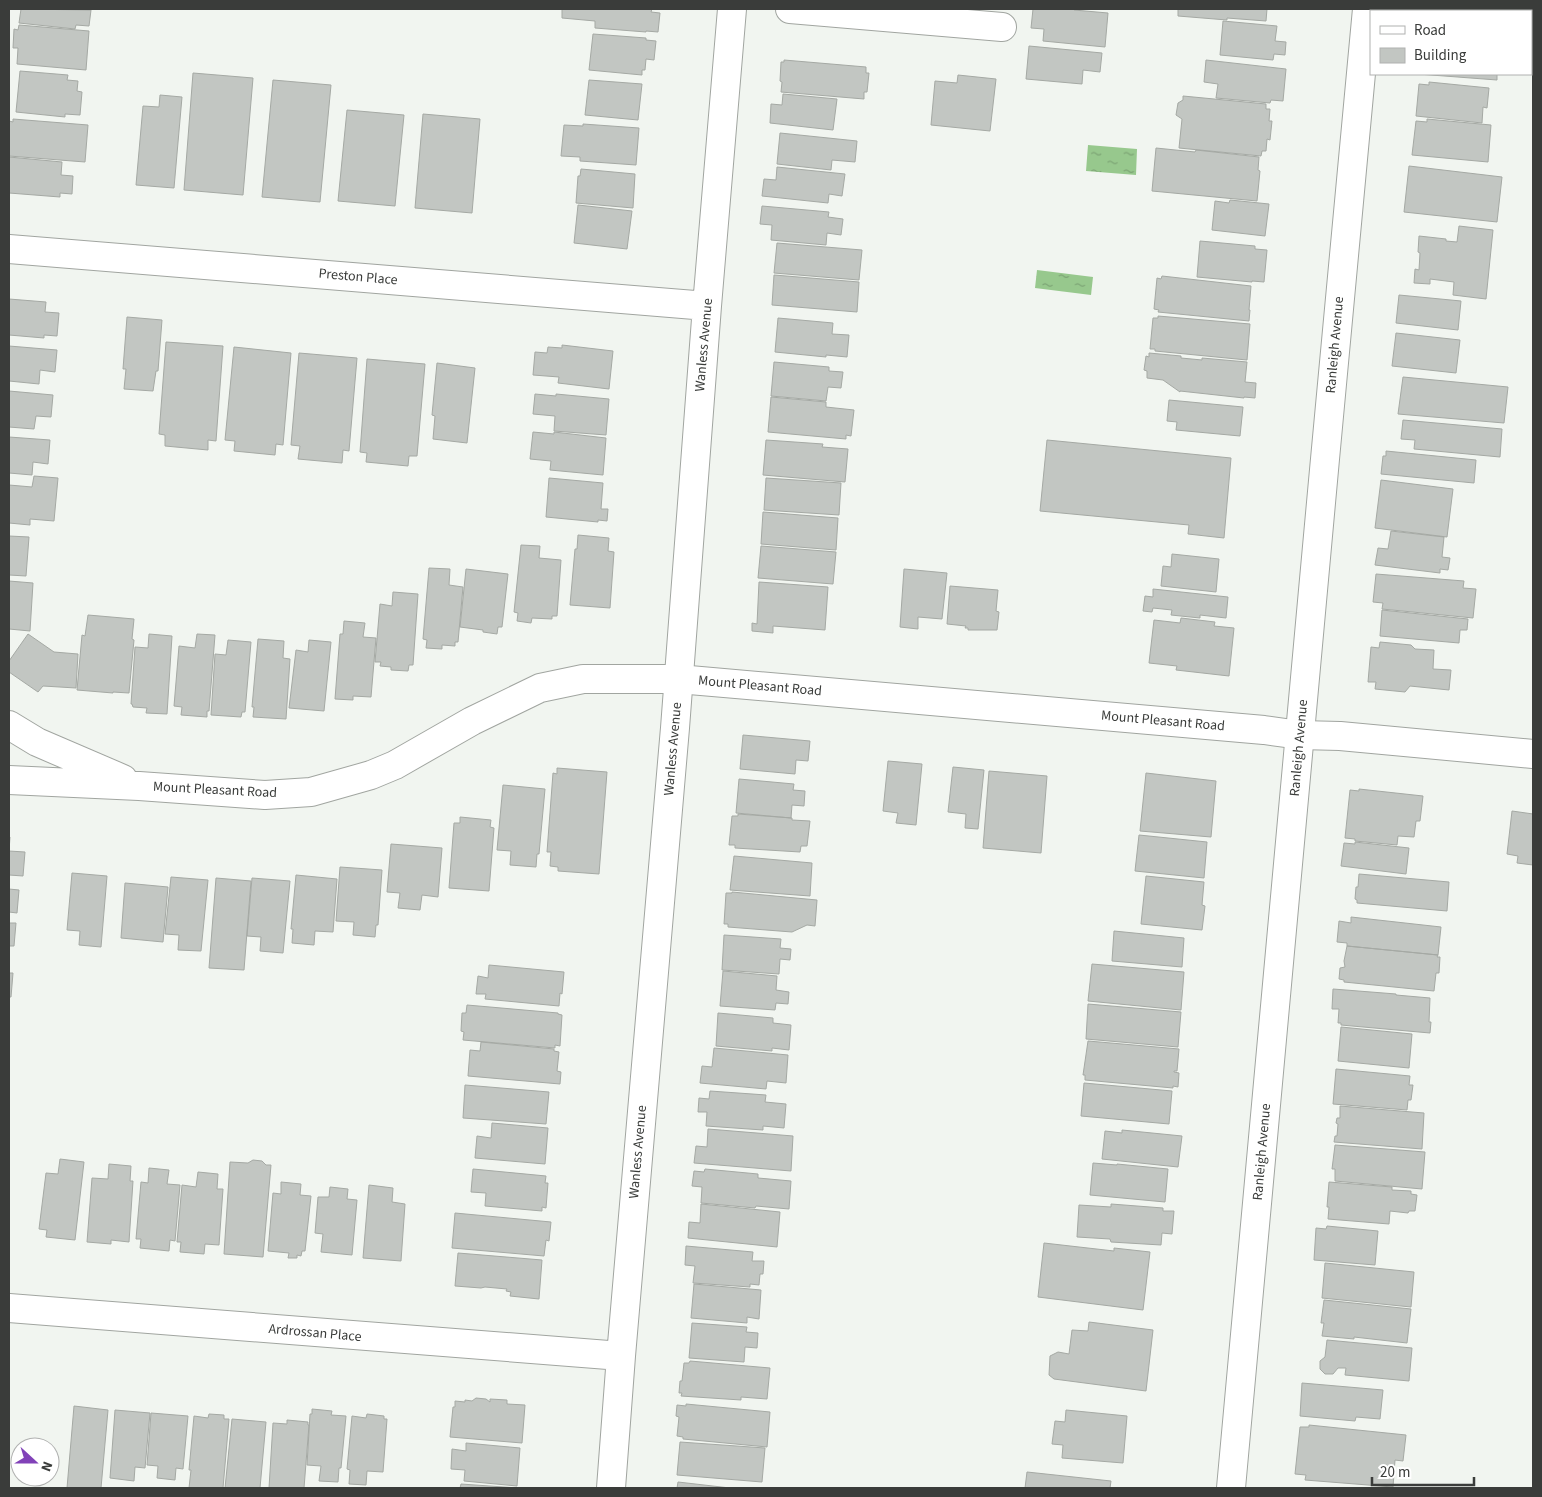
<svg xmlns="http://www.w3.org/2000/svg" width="1542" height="1497" font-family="'Source Sans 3',sans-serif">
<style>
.water{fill:url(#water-ripples)}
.building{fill:#c2c6c2;stroke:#a5a9a4}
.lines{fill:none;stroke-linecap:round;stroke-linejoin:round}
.street-casing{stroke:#a1a5a0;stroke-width:30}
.secondary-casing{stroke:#a1a5a0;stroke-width:30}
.street{stroke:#fff;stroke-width:28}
.secondary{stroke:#fff;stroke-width:28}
.labels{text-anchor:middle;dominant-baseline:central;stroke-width:4;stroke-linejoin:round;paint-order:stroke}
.street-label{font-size:14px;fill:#3a3c3a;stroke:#fff}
</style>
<defs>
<pattern id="water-ripples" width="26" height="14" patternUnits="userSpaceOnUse" patternTransform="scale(1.25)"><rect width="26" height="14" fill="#97c88d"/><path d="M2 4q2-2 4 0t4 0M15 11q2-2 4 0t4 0" fill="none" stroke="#7ca474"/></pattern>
</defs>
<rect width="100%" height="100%" fill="#f1f5f0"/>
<path class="water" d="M1088,145L1137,149L1136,175L1086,171Z
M1037,270L1093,277L1091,295L1035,288Z"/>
<path class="building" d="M21,9L91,10L89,26L76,25L75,29L19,23Z
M562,9H652L651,12L660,13L658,32L646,31V32L595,28V21L562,18Z
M1033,9H1074V10L1108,13L1105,47L1043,41L1044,29L1031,28Z
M1178,9H1267L1266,21L1227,18V20L1178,16Z
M1438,9H1482V11H1438Z
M1223,21L1277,26L1275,41L1286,42L1285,55L1274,54L1273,60L1220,55Z
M19,25L89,31L86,70L17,64L18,48H13L14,29L18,30Z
M593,34L646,38V40L656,41L654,60L646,59L645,70H642V75L589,70Z
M1029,46L1102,53L1100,72L1083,70L1082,84L1026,79Z
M784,60L866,67V73H869L867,92H864V99L781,92L782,82L780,81L781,62H784Z
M1206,60L1286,69L1283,101L1271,100L1270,103L1216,98L1218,84L1204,82Z
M20,71L68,75L67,80L78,81L77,91L82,92L80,115L65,114V117L16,112Z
M193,73L253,78L243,195L184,190Z
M1418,74H1497V80Z
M958,75L996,79L990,131L931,125L935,81L957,83Z
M273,80L331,85L320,202L262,197Z
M589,80L642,84L638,120L585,115Z
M1429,82L1489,88L1487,108L1483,107L1482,123L1416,116L1419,84L1429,85Z
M783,94L837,99L833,130L770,123L771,104L782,105Z
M160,95L182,97L174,188L136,185L143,106L159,107Z
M1183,96L1266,104V109H1270L1269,121H1272L1270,140L1267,139L1266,151H1262L1261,156L1179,148L1182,119L1176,115L1178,103L1183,100Z
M347,110L404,115L395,206L338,201Z
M423,114L480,119L472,213L415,208Z
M13,119L88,125L85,162L9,156V121L13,122Z
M1427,119L1491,125L1488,162L1412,155L1416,121L1427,122Z
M583,124L639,128L636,165L580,161V157L561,156L564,125L583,126Z
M780,133L857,141L855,162L832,160L831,170L777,164Z
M1156,148L1195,152L1196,150L1259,157L1258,170L1260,171L1257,201L1152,191Z
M9,157L62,162L61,175L73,176L72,194L60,193V197L9,193Z
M1409,166L1502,177L1497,222L1404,212Z
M777,167L845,174L842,196L829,194L828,203L762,196L764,179L776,180Z
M581,169L635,174L633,208L576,203L578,176H580Z
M1230,200L1269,204L1265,236L1212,230L1215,201L1229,203Z
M578,205L632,211L627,249L574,243Z
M762,206L829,212L828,217L843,219L841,235L827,233L826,245L771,240L772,225L760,224Z
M1459,226L1493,230L1486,299L1453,295L1454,282L1430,279V284L1414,283L1415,269L1419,270L1420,253L1418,252L1419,236L1446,239V241L1457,242Z
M1200,241L1255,246V249L1267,250L1264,282L1252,281V282L1197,277Z
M777,243L862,250L859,280L774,273Z
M774,275L859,282L857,312L772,305Z
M1162,276L1251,286L1249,310H1250L1249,321L1158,312L1159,310L1154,309L1157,278L1161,279Z
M1399,295L1461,301L1458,330L1396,323Z
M9,299L46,302L45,312L59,313L57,336L44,335V338L9,335Z
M1158,316L1250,324L1247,360L1155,351V349H1150L1153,318H1158Z
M127,317L162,320L158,371H156L153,391L124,389L126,369H123Z
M778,318L833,323L832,334L849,335L847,357L826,355V357L775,352Z
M1396,333L1460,340L1456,373L1392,366Z
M166,342L223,346L216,441L208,440V450L165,446V435L159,434Z
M562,345L613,351L609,389L558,383L559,377L533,375L535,352L547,353L548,347L562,348Z
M9,346L57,350L55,372L40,370L39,384L9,381Z
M234,347L291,353L283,445L276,444L275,455L234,451L235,441L225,440Z
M299,353L357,358L349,451L343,450L342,463L298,459L300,446L291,445Z
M1149,353L1181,356V358L1202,360V358L1247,362L1245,382L1256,383L1255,398L1244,397V398L1180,391V392L1163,380L1147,378V371L1144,370L1146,356L1149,357Z
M367,359L425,364L417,456H409L408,466L366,462L367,453L360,452Z
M774,362L829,367V371L843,372L841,388L828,387L826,401L771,396Z
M437,363L475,368L467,443L433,439L435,416L432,415Z
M1403,377L1508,387L1504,423L1398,414Z
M9,391L53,395L51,417L36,416L34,429L9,427Z
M535,394L556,396V394L609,399L606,435L554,431L555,416L533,414Z
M771,397L826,402V407L854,410L851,436L846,435V439L768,432Z
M1169,400L1243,407L1240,436L1176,430L1177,422L1167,421Z
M1403,420L1502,429L1500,457L1414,449L1415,440L1401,439Z
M533,432L554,434V432L606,438L603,475L550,470L551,461L530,459Z
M9,437L50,440L48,464L33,462L32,475L9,473Z
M766,440L823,444L822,447L848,449L845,482L763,475Z
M1047,440L1231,458L1224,538L1188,534L1189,525L1040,511Z
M1386,451L1476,460L1474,483L1381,474L1383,456H1386Z
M34,476L58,478L54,521L30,519V525L9,523V485L32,487Z
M549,478L603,483L601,509H608L607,521L598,520V522L546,517Z
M766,478L841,483L839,515L764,510Z
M1381,480L1453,489L1447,537L1375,528Z
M763,512L838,518L836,550L761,544Z
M1391,531L1444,537L1442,557L1450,558L1448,570L1440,569V573L1375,565L1378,548L1388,549Z
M578,535L609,538L608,551L614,552L610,608L570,605L575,549H577Z
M9,536L29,537L26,576L9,575Z
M521,545L540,546L539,558L561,560L557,616H552V619L532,618L531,623L517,621L518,613L514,612Z
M761,546L836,552L833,584L758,578Z
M1172,554L1219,559L1216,592L1161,586L1163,566L1171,567Z
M429,568L450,569L449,585L463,587L458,642H455V646L442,645V649L426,648L427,640L423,639Z
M466,569L508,574L502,627H498L497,634L483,632V630L460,627Z
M904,569L947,573L942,619L918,617V629L900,627Z
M1376,574L1464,581L1463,588L1476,589L1473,618L1382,609L1383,603L1373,602Z
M9,581L33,583L30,631L9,629Z
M759,582L828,587L825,630L773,626V633L752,631V623L757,624Z
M950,586L998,590L996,611L999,612L997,630H968V628H965L966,626L947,624Z
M1153,589L1228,597L1226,618L1200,615V618L1171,615L1172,610L1153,608L1152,612L1143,611L1145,596L1153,597Z
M393,592L418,594L413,665H409L408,671L391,670V667L380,666L381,662H375L380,604L392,606Z
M1382,610L1468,619L1467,630H1460L1459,643L1380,636Z
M88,615L134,619L132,639L134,640L129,693L113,692V693L77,690L82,635L85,636Z
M1181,618L1215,622L1214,626L1234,628L1229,676L1176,670L1177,666L1149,663L1154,620L1180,623Z
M344,621L365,623L363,637L376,638L371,697L353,696V700L335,699L340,634H343Z
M28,634L54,652L78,654L76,688L43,686L38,692L9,672V661Z
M149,634L172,636L167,714L146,713L147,708L133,707L132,704H131L135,647L148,648Z
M197,634L215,635L209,711H207V717L181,715L182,707L174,706L179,646L195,648Z
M258,639L284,641L283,658L290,659L286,719L253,717L254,707H252Z
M228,640L251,642L245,712H242L241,717L211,715L215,654L226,655Z
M309,640L331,642L324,711L289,708L296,650L308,652Z
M1380,642L1411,645L1415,649L1434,650L1433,669L1451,670L1449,690L1410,686L1405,692L1375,689L1376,682H1368L1371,647L1379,648Z
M743,735L810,741L808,761L796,760L795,774L740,769Z
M888,761L922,764L916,825L896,823L898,813L883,811Z
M953,767L984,770L978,829L965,828L966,814L948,812Z
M557,768L607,772L599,874L558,871V867L550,866L551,852H547L553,773L557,774Z
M989,771L1047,776L1041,853L983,848Z
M1146,773L1216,781L1211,837L1140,831Z
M739,779L794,784L793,790L805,791L804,806L792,805L791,818L736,813Z
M503,785L545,789L539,854H537L536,867L510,865L511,851L497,850Z
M1359,789L1423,796L1420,821H1416L1414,837L1398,836L1397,845L1355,841V839L1345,838L1350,790L1359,791Z
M1512,811L1533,814V865L1517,863L1518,856L1507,854Z
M738,814L792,818V820L810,821L807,846H801L800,852L735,848V845H729L732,816H738Z
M460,817L491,820L490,827L494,828L489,891L449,888L454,823H460Z
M1139,835L1207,842L1204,878L1135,871Z
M9,836L10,837L9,851L25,852L23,876L9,875Z
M1355,842L1409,848L1406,874L1341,866L1344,843L1355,844Z
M391,844L442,848L438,897L422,895L420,910L398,908L400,893L387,892Z
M734,856L812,863L810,896L730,890Z
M340,867L382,870L378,925H376L375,937L353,935L354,922L336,921Z
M72,873L107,876L101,947L79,945L80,931L67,930Z
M1359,874L1449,882L1447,911L1357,903V900L1355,899L1356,887H1358Z
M296,875L337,879L333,932L315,931L314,945L292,943L293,929H291Z
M1146,876L1204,882L1202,905L1205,906L1202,930L1141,924Z
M171,877L208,880L201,951L178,950L179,935L165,934Z
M216,878L251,881L244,970L209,968Z
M252,878L290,881L283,953L260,951L261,937L247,936Z
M125,883L168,887L163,942L121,938Z
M9,889L19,890L17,913L9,912Z
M732,892L817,900L815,926L807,925L792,932L728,927V924H724L726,893H732Z
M1351,917L1441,927L1438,955L1347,946V943L1337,942L1339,921L1351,923Z
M9,923H16L14,946H9Z
M1114,931L1184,938L1182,967L1112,961Z
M724,935L781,939L780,948L791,949L790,960L780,959L779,974L722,970Z
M1347,946L1438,955L1437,957H1440L1439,973H1436L1434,991L1344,982V980L1339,979L1340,968L1345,967L1344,961Z
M1092,964L1184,972L1181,1010L1088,1001Z
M489,965L564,972L562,994L560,993L559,1006L485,999L486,994H476L478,976L488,978Z
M723,971L777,976L776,990L789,992L788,1004L776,1003L775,1010L720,1006Z
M9,973H13L11,997H9Z
M1333,989L1396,994V995L1430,998L1429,1022H1431L1430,1033L1341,1025V1023H1338L1339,1009H1332Z
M1088,1004L1181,1012L1178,1047L1086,1039Z
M467,1005L558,1013V1014L562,1015L560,1046L555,1045V1048L463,1040L464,1032L461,1031L462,1013H466Z
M718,1013L773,1018V1023L791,1025L789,1050L772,1048V1051L716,1046Z
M1341,1027L1412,1034L1409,1068L1338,1061Z
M1088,1041L1179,1049L1177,1071H1174V1072L1179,1073L1178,1087L1173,1086V1088L1085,1080V1075H1083Z
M481,1042L554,1049V1051L559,1052L557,1071L561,1072L560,1084L468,1076L470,1050L480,1051Z
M714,1048L788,1055L786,1083L767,1081L766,1089L700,1083L702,1066L712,1067Z
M1336,1069L1410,1076L1409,1085H1413L1411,1100H1408L1407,1110L1333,1104Z
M1084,1083L1172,1091L1169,1124L1081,1116Z
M465,1085L549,1092L546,1124L463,1118Z
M710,1091L766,1095L765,1102L786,1104L784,1128L763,1126V1130L706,1126L707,1112H698L699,1098L709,1099Z
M1340,1106L1424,1113L1422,1149L1334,1142L1335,1136H1337L1338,1124L1336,1123L1337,1118H1340Z
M492,1123L548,1128L545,1164L475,1158L477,1136L491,1138Z
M708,1129L793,1136L791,1171L694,1163L696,1146L707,1147Z
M1122,1130L1182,1136L1178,1167L1102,1159L1105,1131L1122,1133Z
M1335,1145L1425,1152L1422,1189L1335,1181V1169H1332Z
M60,1159L84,1162L75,1240L46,1237L47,1230L39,1229L46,1173L58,1174Z
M253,1160L262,1161L266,1165H271L263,1257L224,1254L230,1162L248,1163Z
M1093,1163L1117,1165V1164L1168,1169L1165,1202L1090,1195Z
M109,1164L131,1166L130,1181H133L129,1242L111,1240V1244L87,1242L92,1178L108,1179Z
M149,1168L169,1170L167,1184L180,1185L175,1241L170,1240L169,1251L140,1248L141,1239H136L141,1182L148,1183Z
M473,1169L546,1176L545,1183H548L546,1208L542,1207V1211L485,1206L486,1193L471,1192Z
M705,1169L758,1174V1178L791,1181L789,1209L756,1206L755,1208L701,1203L702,1187L692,1186L694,1171L704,1172Z
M198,1172L218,1174L217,1189H223L219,1245L205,1244L204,1254L180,1252L181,1242H177L182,1185L196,1187Z
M281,1182L301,1184L300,1195L311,1196L305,1251H302L301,1256L297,1255V1258H288L289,1253L268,1251L273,1193L281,1194Z
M1329,1182L1392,1187V1190L1411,1191V1194L1417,1195L1415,1211H1409L1408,1213L1390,1211L1389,1224L1328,1219L1329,1207H1327Z
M369,1185L393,1188L392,1202L405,1204L401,1261L363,1258Z
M330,1187L348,1189L347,1199L357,1200L352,1255L321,1252L323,1234L315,1233L318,1197H329Z
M701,1204L780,1212L777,1247L688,1238L689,1222L700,1223Z
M1111,1204L1163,1208V1211H1174L1172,1234L1162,1233L1161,1245L1111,1242L1110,1239L1077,1237L1079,1205L1111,1207Z
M455,1213L551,1222L549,1241L546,1240L544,1256L452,1248Z
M1327,1226L1378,1231L1375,1265L1314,1260L1316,1228L1326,1229Z
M1044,1243L1114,1251V1248L1150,1252L1143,1310L1038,1297Z
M686,1246L753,1252L752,1261H764L763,1274H760L759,1285L750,1284V1287L693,1283L695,1266L685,1265Z
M458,1253L542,1260L539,1299L510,1296L511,1292L506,1291L507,1289L485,1287L481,1288L455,1286Z
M1325,1263L1414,1272L1411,1307L1322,1298Z
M694,1284L761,1290L759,1319L747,1317V1323L691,1318Z
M1324,1300L1411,1309L1407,1343L1354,1337V1339L1322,1336L1324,1323H1321Z
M1089,1322L1153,1330L1146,1391L1054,1379L1049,1375L1050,1356L1058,1352L1069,1354L1072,1330L1088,1331Z
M692,1323L747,1327L746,1332L758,1333L757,1348L745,1347L744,1362L689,1358Z
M1327,1340L1412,1348L1409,1381L1345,1375L1346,1368H1338L1333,1374H1325L1320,1369V1361L1325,1357Z
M690,1361L770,1368L767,1399L741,1397V1400L681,1396L682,1393H679L680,1381H682L684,1363H689Z
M1302,1383L1383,1390L1380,1419L1356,1417L1355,1421L1300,1416Z
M476,1398L486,1399L490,1402V1399L507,1400V1404L525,1405L522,1443L450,1437L453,1407H455V1401L465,1402V1400L472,1401Z
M686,1404L770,1412L767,1447L683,1439V1437L677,1436L679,1417L676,1416L677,1405L686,1406Z
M74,1406L108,1410L101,1488H67Z
M312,1409L332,1411L331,1415L346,1416L341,1468H339L338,1482L319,1481L321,1466L307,1465L310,1414H312Z
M115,1410L150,1413L145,1468L135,1467L134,1481L110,1478Z
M1066,1410L1127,1416L1123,1463L1062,1458L1063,1445L1052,1444L1055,1421L1065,1422Z
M151,1413L188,1416L183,1469L176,1468L175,1480L157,1478L158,1466L147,1465Z
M209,1414L224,1415V1419H229L223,1488H189L191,1470H189L194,1416L208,1418Z
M367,1414L384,1416V1419H387L383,1472L367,1471L366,1485L349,1484L350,1470L347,1469L352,1416L366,1418Z
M232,1419L266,1422L260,1488H225Z
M287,1420L308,1422V1425H309L304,1488H269L273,1423L287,1424Z
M1309,1425L1406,1435L1403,1461L1395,1460L1393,1487L1305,1480L1306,1475L1295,1474L1300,1427H1309Z
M680,1442L765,1448L762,1482L677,1475Z
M466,1443L520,1448L517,1486L464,1481L465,1470L451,1469L452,1449L466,1451Z
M1027,1472L1111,1481L1110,1488H1025Z
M678,1482L730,1488H677Z
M461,1484L518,1488H460Z"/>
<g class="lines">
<g class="street-casing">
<path id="street" d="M790,9L1002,27
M9,249L707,306
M9,1308L621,1356
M611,1488L621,1356L675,728L707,306L732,9
M1231,1488L1325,459L1367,9"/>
</g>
<g class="secondary-casing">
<path id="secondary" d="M9,725L37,742L123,779
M9,780L139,786L265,795L311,792L371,775L395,765L472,721L540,688L583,679H678L1264,730L1300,735L1340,736L1533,754"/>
</g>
<use href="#street" class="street"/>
<use href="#secondary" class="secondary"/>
</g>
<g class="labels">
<g class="street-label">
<text transform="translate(358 277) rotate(5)">Preston Place</text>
<text transform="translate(704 345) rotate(-85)">Wanless Avenue</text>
<text transform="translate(1335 345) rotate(-85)">Ranleigh Avenue</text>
<text transform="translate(760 686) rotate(5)">Mount Pleasant Road</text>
<text transform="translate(1163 721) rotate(5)">Mount Pleasant Road</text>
<text transform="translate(1299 748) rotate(-85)">Ranleigh Avenue</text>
<text transform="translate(673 749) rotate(-85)">Wanless Avenue</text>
<text transform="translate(215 790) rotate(3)">Mount Pleasant Road</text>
<text transform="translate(638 1152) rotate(-85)">Wanless Avenue</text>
<text transform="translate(1262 1152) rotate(-85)">Ranleigh Avenue</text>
<text transform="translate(315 1333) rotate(5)">Ardrossan Place</text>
</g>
</g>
<rect width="1542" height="1497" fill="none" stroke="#3a3c3a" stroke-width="20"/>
<rect x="1370" y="10" width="162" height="65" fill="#ffffff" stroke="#b0b1b0"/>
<rect x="1380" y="26" width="25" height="8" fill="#ffffff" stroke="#b0b1b0"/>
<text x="1414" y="35" font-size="15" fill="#3a3c3a">Road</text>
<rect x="1380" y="48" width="25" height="15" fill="#c2c6c2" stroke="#b0b1b0"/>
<text x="1414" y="60" font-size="15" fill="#3a3c3a">Building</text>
<g transform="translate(35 1462) rotate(111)"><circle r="24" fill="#ffffff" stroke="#b0b1b0"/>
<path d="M0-4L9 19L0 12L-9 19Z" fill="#8142b8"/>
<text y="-8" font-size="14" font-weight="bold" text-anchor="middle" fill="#3a3c3a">N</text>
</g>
<path d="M1372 1477v8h102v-8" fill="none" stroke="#3a3c3a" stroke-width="2.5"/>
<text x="1380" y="1477" font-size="15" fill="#3a3c3a" stroke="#ffffff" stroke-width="4" paint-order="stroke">20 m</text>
</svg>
